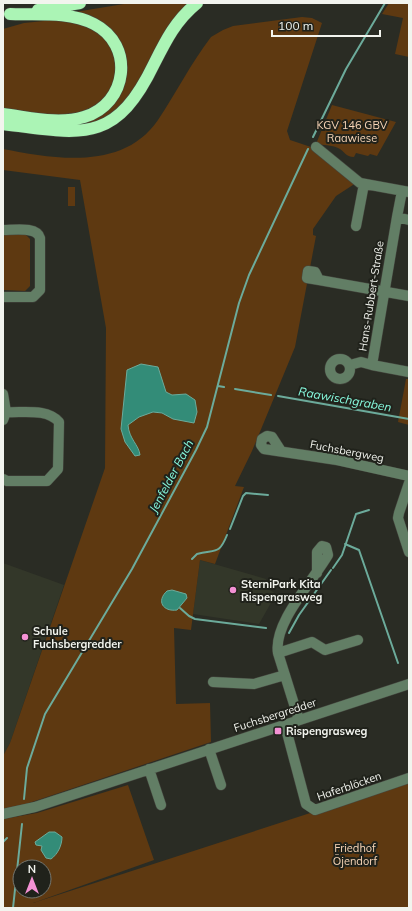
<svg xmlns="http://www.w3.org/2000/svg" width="412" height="911" font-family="Mulish,sans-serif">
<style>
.built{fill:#333729}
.green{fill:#5e3911;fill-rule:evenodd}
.water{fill:#338c78;stroke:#6cab9b}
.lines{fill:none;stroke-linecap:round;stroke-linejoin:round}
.stream{stroke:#6cab9b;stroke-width:2}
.minor-casing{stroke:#464840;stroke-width:11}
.highway-casing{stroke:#464840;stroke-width:13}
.minor{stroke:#627e65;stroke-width:10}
.highway{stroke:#abf4b5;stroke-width:12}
.poi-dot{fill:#f491d4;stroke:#20221b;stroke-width:1.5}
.labels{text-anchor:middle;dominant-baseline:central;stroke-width:4;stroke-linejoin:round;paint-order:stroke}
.park-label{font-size:11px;fill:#f9d6b7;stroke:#20221b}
.street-label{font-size:11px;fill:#f2f4ee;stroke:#20221b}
.poi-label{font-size:11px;font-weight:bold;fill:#f2f4ee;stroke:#20221b;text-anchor:start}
.water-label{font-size:12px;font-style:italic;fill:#87fade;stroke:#20221b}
</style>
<rect width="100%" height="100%" fill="#2a2c24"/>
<path class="built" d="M200,560L266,579L265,587L276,594L259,624L193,614Z
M3,563L64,585L10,743L3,756Z"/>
<path class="green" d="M130,3H189L119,111L91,125L50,123L106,109L123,54L75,12Z
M389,3H409V57L395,54L403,18L382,14Z
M302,17L312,18L322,23L287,131L290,140L314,148L356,183L336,196L313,229V235L316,236L295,347L252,451L235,486L244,487L215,564L200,560L191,630L174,628L176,704L210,703L211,742L14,808L3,809V756L10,743L105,468L106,328L80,180L3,170V149C55,159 123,171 158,120C176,93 191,63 211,37L223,30L233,26ZM126,379L162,381L166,392L172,395L186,394L173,419C154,408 145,412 128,425L129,435L140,451L121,429Z
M54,20C68,22 81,23 93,29C108,37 122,62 116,79C111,94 97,107 82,112C61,120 26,112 3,110V29L24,23Z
M332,105L396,122L377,156L370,154L368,156L356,153L354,157C345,157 345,151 338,148C332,145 323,145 316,144Z
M68,187H75V206H68Z
M3,235H26L30,239V286L25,291L3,290Z
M406,379H409V425L398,422Z
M409,781V908H3V819L37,813L128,785L154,860L33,903ZM20,867H44V891H20Z"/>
<path class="water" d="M141,364L158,367L166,392L172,395L186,394L195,400L197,412L194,423L173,419L162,413L153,412L139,417L128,425C129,439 139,445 140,455L135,456L125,442L121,429L127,370Z
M172,590L186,594L187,598L177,610C163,612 156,601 167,591Z
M49,832H55L62,837C62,845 58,854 51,859L46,858L41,850L42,846L36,845L35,842Z"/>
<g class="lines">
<path class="stream" d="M313,137L346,69L385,3
M218,386L224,387
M235,389L271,395
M278,396L409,419
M230,529L243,496L246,493L268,495
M345,544L359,550L398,663
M192,559L197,554C216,549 219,555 227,535
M333,568L342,555L356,514L369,510
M180,608L189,616L195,619L266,628
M289,633L299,615L331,570
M24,799L27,768L45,714L132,569L196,450L207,427L239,303L249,275L308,149
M3,842L7,838
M13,908L22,824"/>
<g class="minor-casing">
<path id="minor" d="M316,147L360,183L409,192
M397,217L402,191
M409,220L397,217L372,365L409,372
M356,226L364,184
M3,230C14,230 37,226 40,238V290L33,297H3
M319,280L315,272L308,271L307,278L319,280L409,296
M330 369a10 10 0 1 1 20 0a10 10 0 1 1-20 0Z
M350,365L361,362L372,365
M3,394L6,412L3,420
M281,451L272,437L267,436L262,439L261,445L264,449L337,460L409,476
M3,479L7,481H47L58,469L59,422C47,408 23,413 6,412
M409,483L399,513L398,518L409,552
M278,653L312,642L325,650L358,640
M213,682L254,684L285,675
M299,720L278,653C273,623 313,581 328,555L326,547L322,546L317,552V573
M285,725L306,804L315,810L409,778
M209,749L221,785
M149,769L161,805
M3,814L35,807L409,684"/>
</g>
<g class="highway-casing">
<path id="highway" d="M38,10L80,3
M3,114C29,117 58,125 84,117C128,104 135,45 94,24C69,11 36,15 10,14
M3,124C82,134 115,145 154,64C166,40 176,20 197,3"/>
</g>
<use href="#minor" class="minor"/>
<use href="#highway" class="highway"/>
</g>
<g class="poi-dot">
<circle cx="233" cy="590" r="4"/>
<circle cx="25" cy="637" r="4"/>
<rect x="274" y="727" width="8" height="8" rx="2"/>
</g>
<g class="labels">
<g class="park-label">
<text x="352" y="125">KGV 146 GBV<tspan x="352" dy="13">Raawiese</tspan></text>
<text x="355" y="848">Friedhof<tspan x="355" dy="13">Öjendorf</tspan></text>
</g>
<g class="street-label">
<text transform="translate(371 296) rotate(-81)">Hans-Rubbert-Straße</text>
<text transform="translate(347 451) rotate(11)">Fuchsbergweg</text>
<text transform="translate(275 715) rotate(-18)">Fuchsbergredder</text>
<text transform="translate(349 786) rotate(-19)">Haferblöcken</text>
</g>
<g class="poi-label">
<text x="241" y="584">SterniPark Kita<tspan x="241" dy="13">Rispengrasweg</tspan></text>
<text x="33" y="631">Schule<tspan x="33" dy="13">Fuchsbergredder</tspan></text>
<text x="286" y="731">Rispengrasweg</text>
</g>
<g class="water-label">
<text transform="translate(345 399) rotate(10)">Raawischgraben</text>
<text transform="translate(171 476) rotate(-62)">Jenfelder Bach</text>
</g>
</g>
<rect width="412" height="911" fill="none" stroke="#f2f4ee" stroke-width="8"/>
<g transform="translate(32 879)"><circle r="19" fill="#20221b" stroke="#74766f"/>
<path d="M0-3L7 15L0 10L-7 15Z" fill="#f491d4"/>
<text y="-6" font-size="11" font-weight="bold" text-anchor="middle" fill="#f2f4ee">N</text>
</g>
<path d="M272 30v6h108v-6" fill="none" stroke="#f2f4ee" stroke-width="2"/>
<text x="278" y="30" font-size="12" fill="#f2f4ee" stroke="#20221b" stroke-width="3" paint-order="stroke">100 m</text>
</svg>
